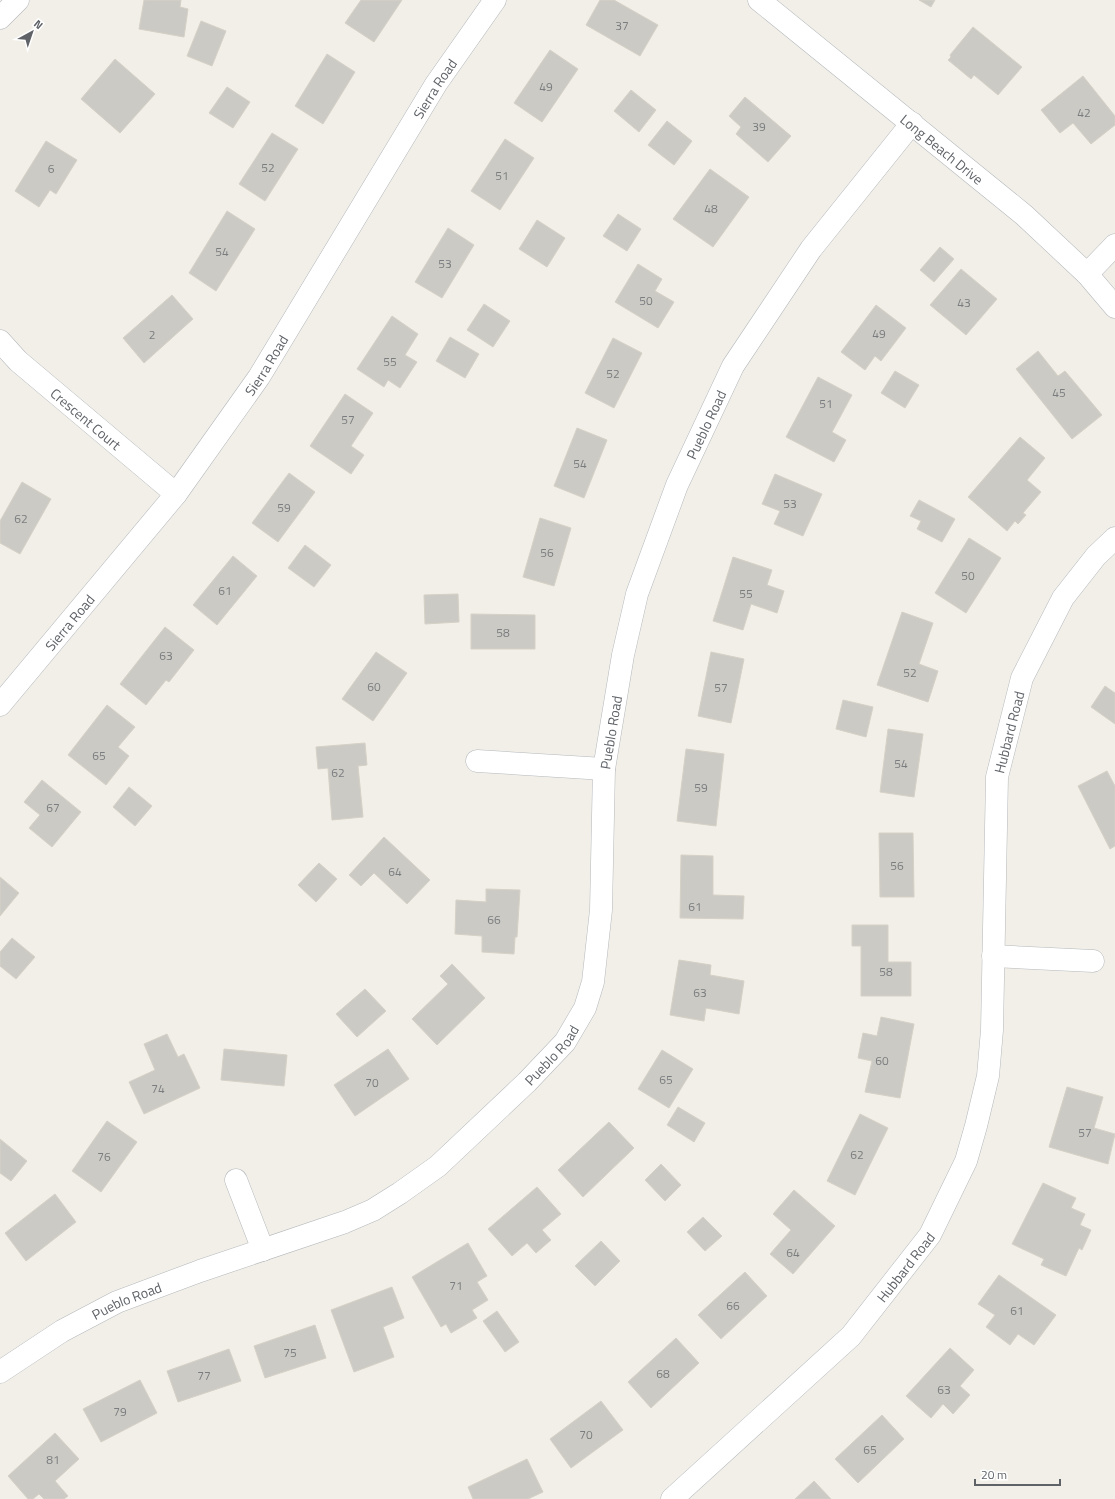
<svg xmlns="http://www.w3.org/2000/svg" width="1115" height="1499" font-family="'Titillium Web',sans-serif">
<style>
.building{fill:#cccac5;stroke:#d6d1c6}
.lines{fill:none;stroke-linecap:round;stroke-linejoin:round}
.minor-casing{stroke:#b5b8bc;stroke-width:23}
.minor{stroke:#fff;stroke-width:22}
.labels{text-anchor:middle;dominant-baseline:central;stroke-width:4;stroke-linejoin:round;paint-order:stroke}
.number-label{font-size:12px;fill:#7a7d7f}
.street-label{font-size:14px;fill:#5f6368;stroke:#fff}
</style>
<rect width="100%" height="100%" fill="#f1efe8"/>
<path class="building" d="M144,0H181L180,7L188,9L184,37L139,29Z
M361,0H402L374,42L345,23Z
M600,0H614L658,25L640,56L586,25Z
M919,0H935L931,7Z
M201,21L226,31L212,66L187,56Z
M973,27L1022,67L998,95L974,75L971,79L948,60L951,57L950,55Z
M550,50L578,69L542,122L514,103Z
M327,54L355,72L323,124L295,106Z
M115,59L155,94L120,133L81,99Z
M1083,76L1115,116V125L1091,144L1073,123L1060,133L1041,110Z
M227,87L250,102L233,128L209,113Z
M631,90L656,110L639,132L614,111Z
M745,97L791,136L768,162L736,134L741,127L729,116Z
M667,121L692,141L674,165L648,145Z
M272,133L298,149L265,201L239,184Z
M505,139L534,158L500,210L471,191Z
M46,141L77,160L56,194L50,190L39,207L15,191Z
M710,169L749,197L713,247L673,219Z
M227,211L255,229L216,291L189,273Z
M618,214L641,229L627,251L603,236Z
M537,220L565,238L547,267L519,249Z
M448,228L474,245L442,298L415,282Z
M940,247L954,259L934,282L920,270Z
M638,264L662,279L655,291L674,302L658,328L615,302Z
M961,269L997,299L966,335L930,305Z
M172,295L193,319L144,363L123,338Z
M484,304L510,321L493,347L467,330Z
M876,305L906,328L881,361L875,356L865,370L841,352Z
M392,316L418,334L405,355L417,362L400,388L388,380L384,387L357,369Z
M450,337L479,354L465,378L436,361Z
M613,338L642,353L614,408L585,393Z
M1038,351L1058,376L1065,371L1102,415L1072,439L1016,369Z
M895,371L919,385L905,408L881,393Z
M818,377L852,395L832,432L846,440L834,462L786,437Z
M345,394L373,413L351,446L364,455L351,474L310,446Z
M577,428L607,440L584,498L554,486Z
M1020,437L1045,458L1027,480L1041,492L1023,513L1026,515L1018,524L1015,521L1007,531L968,497Z
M289,473L315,492L278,542L252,523Z
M775,474L822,494L803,536L774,524L780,511L762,504Z
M22,482L51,499L20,554L0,543V521Z
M919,500L955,519L942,542L917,529L921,521L910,516Z
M540,518L571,528L554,586L523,577Z
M969,538L1001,558L966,613L935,593Z
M305,545L331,565L314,587L288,568Z
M233,556L257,576L217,625L193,605Z
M733,557L772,570L767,585L784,591L777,613L751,604L743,630L713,621Z
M458,594L459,622L425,624L424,595Z
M902,612L933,623L919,664L938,671L928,702L877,685Z
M471,614L535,615V649H471Z
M165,627L194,650L169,682L166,680L146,705L120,684Z
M376,652L407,673L373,721L342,699Z
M711,652L744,659L731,723L698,716Z
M1105,686L1115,693V724L1091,707Z
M843,700L873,707L866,737L836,729Z
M107,705L135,727L118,747L129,756L106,785L68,755Z
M888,729L923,734L914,797L880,792Z
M365,743L367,765L358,766L363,817L332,820L328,768L318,769L316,747Z
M686,749L724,754L716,826L677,821Z
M1107,771L1115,786V846L1110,849L1078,786Z
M42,780L81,812L52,847L29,828L40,815L24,802Z
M129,787L152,806L135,826L113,807Z
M879,833H913L914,897H880Z
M384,837L430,880L407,904L374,873L361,886L349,875Z
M681,855L713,856V895L744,896L743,919L680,918Z
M319,863L337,879L316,902L298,885Z
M0,877L19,893L0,916Z
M486,889L520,890L517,937H515L514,954L482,952V936L455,934L456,900L486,902Z
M852,925H888V962H911V996H861V946H852Z
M12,938L35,957L16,979L0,966V952Z
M679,960L711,965L710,975L744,981L739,1014L706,1008L704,1021L670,1015Z
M452,964L485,998L437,1045L412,1019L448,984L440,976Z
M365,989L386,1011L357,1037L336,1014Z
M881,1017L914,1024L900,1098L865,1092L872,1061L858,1058L863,1033L877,1036Z
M167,1034L178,1057L184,1054L200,1088L144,1114L129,1082L155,1070L144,1044Z
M224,1049L287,1055L284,1086L221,1080Z
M388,1049L409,1079L355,1116L334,1085Z
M662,1050L693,1069L669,1108L638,1089Z
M1067,1087L1103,1097L1094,1128L1115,1134L1108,1164L1049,1147Z
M678,1107L705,1123L694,1142L667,1125Z
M860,1114L888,1128L855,1195L827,1181Z
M107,1121L137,1142L101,1192L72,1171Z
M609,1122L634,1148L583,1197L558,1170Z
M0,1139L27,1161L11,1181L0,1173Z
M661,1164L681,1185L665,1201L645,1180Z
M1043,1183L1076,1198L1071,1208L1085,1214L1080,1225L1091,1230L1082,1250L1079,1248L1066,1276L1041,1265L1044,1259L1012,1244Z
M537,1187L561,1214L542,1230L551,1240L536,1253L527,1243L512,1256L488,1229Z
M794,1190L835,1226L793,1274L770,1254L791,1230L773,1214Z
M55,1194L76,1222L26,1261L5,1233Z
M703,1217L722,1236L705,1251L687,1232Z
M601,1241L620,1261L595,1286L575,1266Z
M468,1243L487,1276L477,1282L488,1300L472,1310L477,1318L451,1333L446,1324L441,1327L412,1277Z
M745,1272L767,1296L721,1339L698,1315Z
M999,1275L1056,1315L1034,1345L1018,1334L1010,1345L986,1327L995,1315L978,1304Z
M392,1287L404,1318L383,1327L394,1357L354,1372L331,1310Z
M497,1311L519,1342L505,1352L483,1321Z
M315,1325L326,1358L265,1378L254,1346Z
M676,1338L699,1363L651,1408L628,1382Z
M950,1348L974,1370L960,1386L970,1395L953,1414L943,1404L931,1418L906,1396Z
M229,1349L241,1381L178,1402L167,1371Z
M140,1380L157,1413L101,1442L83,1409Z
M601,1401L623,1430L571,1468L550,1439Z
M882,1415L904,1439L858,1483L835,1459Z
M55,1433L79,1459L55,1481L68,1496L64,1499H44L39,1494L33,1499H28L8,1476Z
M527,1459L543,1492L528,1499H473L468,1487Z
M814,1481L831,1499H795Z"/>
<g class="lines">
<g class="minor-casing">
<g id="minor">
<path id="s1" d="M759,0L1024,215L1087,274L1115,307"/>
<path d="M0,18L18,0"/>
<path d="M1087,274L1115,245"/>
<path id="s2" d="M0,341L18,361L176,494"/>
<path id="s3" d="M0,705L176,494L259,377L436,84L495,0"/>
<path d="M477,761L604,769"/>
<path d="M993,956L1093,961"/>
<path d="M236,1180L263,1250"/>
<path id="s4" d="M0,1372L62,1331L117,1302L200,1271L345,1222L373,1210L400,1193L438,1166L527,1082L565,1042L585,1008L593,982L601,910L604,769L623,655L637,594L677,485L733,366L811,249L912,123"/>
<path id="s5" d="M672,1499L851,1336L930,1235L966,1161L976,1126L988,1076L992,1030L997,777L1022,678L1063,598L1096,556L1115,538"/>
</g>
</g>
<use href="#minor" class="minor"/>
</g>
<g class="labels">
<g class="number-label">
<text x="622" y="25">37</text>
<text x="546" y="86">49</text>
<text x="1084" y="112">42</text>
<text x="759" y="126">39</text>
<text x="268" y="167">52</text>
<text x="51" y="168">6</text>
<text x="502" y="175">51</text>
<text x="711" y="208">48</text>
<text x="222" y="251">54</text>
<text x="445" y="263">53</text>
<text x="646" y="300">50</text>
<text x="964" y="302">43</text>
<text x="879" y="333">49</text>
<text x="152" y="334">2</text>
<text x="390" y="361">55</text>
<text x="613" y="373">52</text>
<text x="1059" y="392">45</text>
<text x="826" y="403">51</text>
<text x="348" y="419">57</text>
<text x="580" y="463">54</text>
<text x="790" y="503">53</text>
<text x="284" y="507">59</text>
<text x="21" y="518">62</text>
<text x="547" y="552">56</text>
<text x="968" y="575">50</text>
<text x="225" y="590">61</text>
<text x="746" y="593">55</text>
<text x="503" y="632">58</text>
<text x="166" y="655">63</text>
<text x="910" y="672">52</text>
<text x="374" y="686">60</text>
<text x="721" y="687">57</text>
<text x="99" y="755">65</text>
<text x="901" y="763">54</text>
<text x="338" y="772">62</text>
<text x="701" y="787">59</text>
<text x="53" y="807">67</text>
<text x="897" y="865">56</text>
<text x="395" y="871">64</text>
<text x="695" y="906">61</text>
<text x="494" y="919">66</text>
<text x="886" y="971">58</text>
<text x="700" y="992">63</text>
<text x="882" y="1060">60</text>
<text x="666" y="1079">65</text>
<text x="372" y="1082">70</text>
<text x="158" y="1088">74</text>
<text x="1085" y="1132">57</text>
<text x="857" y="1154">62</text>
<text x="104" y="1156">76</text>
<text x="793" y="1252">64</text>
<text x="456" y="1285">71</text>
<text x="733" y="1305">66</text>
<text x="1017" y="1310">61</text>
<text x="290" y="1352">75</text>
<text x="663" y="1373">68</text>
<text x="204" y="1375">77</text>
<text x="944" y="1389">63</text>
<text x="120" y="1411">79</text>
<text x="586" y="1434">70</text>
<text x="870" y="1449">65</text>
<text x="53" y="1459">81</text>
</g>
<g class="street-label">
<text stroke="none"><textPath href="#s3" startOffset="756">Sierra Road</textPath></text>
<text stroke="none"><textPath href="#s1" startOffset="236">Long Beach Drive</textPath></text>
<text stroke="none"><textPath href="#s3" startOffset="432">Sierra Road</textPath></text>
<text stroke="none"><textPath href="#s2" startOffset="116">Crescent Court</textPath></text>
<text stroke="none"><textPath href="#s4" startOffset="1306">Pueblo Road</textPath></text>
<text stroke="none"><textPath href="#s3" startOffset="108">Sierra Road</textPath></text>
<text stroke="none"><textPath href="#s5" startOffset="886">Hubbard Road</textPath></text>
<text stroke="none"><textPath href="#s4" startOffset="982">Pueblo Road</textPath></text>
<text stroke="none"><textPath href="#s4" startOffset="646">Pueblo Road</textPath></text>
<text stroke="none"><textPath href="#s5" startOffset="330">Hubbard Road</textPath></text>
<text stroke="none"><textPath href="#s4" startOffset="146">Pueblo Road</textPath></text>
</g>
</g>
<g transform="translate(32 32) rotate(40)" stroke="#ffffff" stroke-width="3" paint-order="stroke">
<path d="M0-3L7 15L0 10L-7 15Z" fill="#5f6368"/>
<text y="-6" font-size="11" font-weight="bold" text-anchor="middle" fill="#5f6368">N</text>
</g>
<path d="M975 1479v6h85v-6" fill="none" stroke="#5f6368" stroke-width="2"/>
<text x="981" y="1479" font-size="12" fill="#5f6368" stroke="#ffffff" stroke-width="3" paint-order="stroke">20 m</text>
</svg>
